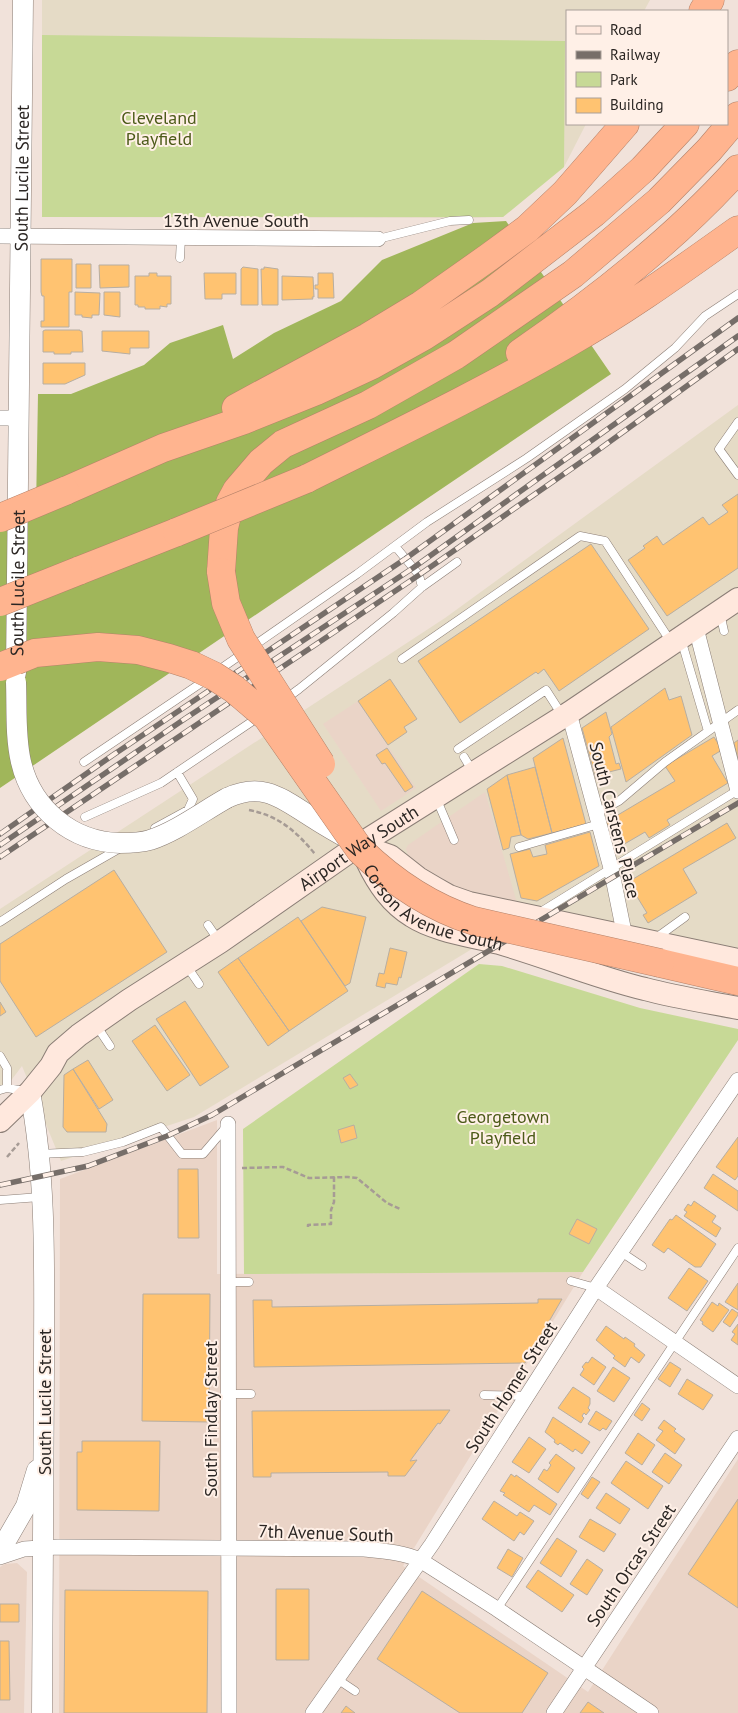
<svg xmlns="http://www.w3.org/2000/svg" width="738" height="1713" font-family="'PT Sans',sans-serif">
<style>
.commercial{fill:#e5dbc6}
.built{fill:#ead4c7}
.green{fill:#c7d996}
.forest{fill:#a0b65a}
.building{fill:#ffc371;stroke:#b7aea2}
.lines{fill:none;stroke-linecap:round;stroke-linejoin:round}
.service-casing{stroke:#8b7e76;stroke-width:9}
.minor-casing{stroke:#8b7e76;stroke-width:16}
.tertiary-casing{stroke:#8b7e76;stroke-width:21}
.secondary-casing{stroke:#8b7e76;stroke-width:24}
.motorway-casing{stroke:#b58269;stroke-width:29}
.path{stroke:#a69b95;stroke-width:2.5;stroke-dasharray:5 2.5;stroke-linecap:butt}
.service{stroke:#fff;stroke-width:8}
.minor{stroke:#fff;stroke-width:15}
.tertiary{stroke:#fff;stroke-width:20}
.secondary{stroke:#ffe8dd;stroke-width:22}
.motorway{stroke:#ffb48f;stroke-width:28}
.rail-casing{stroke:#766e69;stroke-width:5.5}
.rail{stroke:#fff0e7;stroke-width:4;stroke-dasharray:11;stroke-linecap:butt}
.tertiary-bridge-casing{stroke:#8b7e76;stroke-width:21;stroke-linecap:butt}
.motorway-bridge-casing{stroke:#b58269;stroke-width:29;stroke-linecap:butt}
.tertiary-bridge{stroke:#fff;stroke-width:20}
.motorway-bridge{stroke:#ffb48f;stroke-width:28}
.labels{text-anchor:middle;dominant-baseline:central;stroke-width:4;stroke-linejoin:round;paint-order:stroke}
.park-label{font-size:18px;fill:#4c5a18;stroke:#fff0e7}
.street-label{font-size:18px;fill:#2b2623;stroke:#fff0e7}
</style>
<rect width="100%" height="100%" fill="#f1e2da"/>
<path class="commercial" d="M42,0H650L644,11H567V124H586L564,167L503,217L472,218L42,217Z
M738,405V958L625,937L543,906L194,1117L61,1161L22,1066L0,1095V909L445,618Z"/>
<path class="built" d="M358,701L416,788L381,811L323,724Z
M485,792L517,903L467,892L449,884L413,862L408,856L406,849L408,845Z
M217,1120V1274L583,1272L403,1566L588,1692L738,1459V1713H59L60,1179Z
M17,1563L27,1572L24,1713H0V1567L5,1564Z"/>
<path class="green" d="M42,35L565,41L564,167L503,217H42Z
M479,964L502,966L640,1008L738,1029V1040L583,1272L244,1274L243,1129Z"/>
<path class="forest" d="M506,221L611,374L0,788V510L36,509L38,394H71L144,365L170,343L223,325L233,359L274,333L341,301L382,260L473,223Z"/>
<path class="building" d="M41,259H72V292H69V327H41V321H44V296H42L41,292Z
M76,264H91V288H76Z
M99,265H129V287L100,288Z
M243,267L258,269V305H241V269Z
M264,267L278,269V305H262L261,269H264Z
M149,273H157V276H171V304H167V307L160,306V309H145V307H138V305H135V276H149Z
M204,273H236V294H222V299H205Z
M318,273H333L334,298H318V289H315V285H318Z
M282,276L313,277L314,297H312L313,299L282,300Z
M75,292L100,293L99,315H92V318L82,317V315H75Z
M104,292H120V317L104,315Z
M45,330H80V331H82L83,352H71V354H54V352H43V331Z
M102,331H149V348H130V354L102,351Z
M43,363H85V375L65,384H43Z
M738,494V568L667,616L628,560L645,548L643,546L657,536L663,545L703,517L709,525L728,512L722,505Z
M591,544L649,629L559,691L544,669L538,674L536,672L460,723L418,661Z
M390,679L417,719L404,727L407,732L388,745L358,701Z
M665,688L669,700L681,696L692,735L626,782L611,727Z
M606,712L612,734L609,737L616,764L619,763L621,769L605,773L606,776L596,779L582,728Z
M714,737L722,750L712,756L728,783L667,820L670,825L649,838L645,832L621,846L606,822L675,781L665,766Z
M563,738L586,824L552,833L533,758Z
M738,740V759L734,743Z
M387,748L413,787L405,792L385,763L382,764L376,755Z
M535,767L552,833L528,839L521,835L507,775Z
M507,775L521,835L511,837L509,848L503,850L487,789Z
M727,823L736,838L683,869L697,893L648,923L643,915L647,913L628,882Z
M590,832L599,866L537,901L521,898L510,854L530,849L533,857L547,854L545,845Z
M114,870L167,952L36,1037L0,981V944Z
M322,907L366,917L350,983L345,986L301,921Z
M298,917L348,991L289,1031L238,958Z
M390,948L407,952L401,978L399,977L397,985L386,983L385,988L376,986L379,973L384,974Z
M238,958L289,1031L268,1046L218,972Z
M185,1001L229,1067L200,1086L156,1019Z
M0,1002L6,1012L0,1016Z
M155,1025L190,1075L167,1091L132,1041Z
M88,1060L113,1100L99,1109L73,1069Z
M73,1069L107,1124L106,1132H67L63,1127L64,1075Z
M350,1074L358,1085L350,1089L343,1078Z
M354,1125L357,1138L341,1143L338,1130Z
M738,1137V1176L735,1180L716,1167Z
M178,1169H198L199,1238H178Z
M713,1174L738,1191V1211L704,1188Z
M694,1201L716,1216L712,1222L721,1228L716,1237L684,1216L687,1212L684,1210L688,1204L691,1206Z
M676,1215L716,1244L701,1267H695L668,1248L664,1253L652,1245L670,1219L672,1220Z
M577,1219L597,1229L589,1244L569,1234Z
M689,1268L708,1281L687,1311L668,1298Z
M738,1283V1310L725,1302Z
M143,1294H210L209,1422L142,1421Z
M538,1299H562L525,1363L254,1367L253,1300H272V1307L538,1303Z
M712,1302L718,1306L719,1303L729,1310L713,1332L702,1324L703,1322L700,1320Z
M732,1309L738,1313V1315L730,1327L723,1322Z
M738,1324V1345L731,1340L735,1334L732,1332Z
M606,1326L624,1339L625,1337L635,1344L634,1346L645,1355L639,1363L631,1357L625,1367L613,1358L615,1356L596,1340Z
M592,1357L606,1367L594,1385L580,1375L584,1369L582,1367L586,1362L588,1363Z
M670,1362L681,1369L670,1387L658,1379Z
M613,1367L630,1378L614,1402L597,1391Z
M687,1379L713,1395L703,1410L678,1394Z
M573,1387L590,1398V1404L588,1408L590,1410L586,1415L584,1413L582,1416L584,1418L581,1423L558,1408Z
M642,1403L650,1409L642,1421L634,1415Z
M450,1410L440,1424L438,1423L410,1461L417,1460L405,1476H388V1472L271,1473V1477H253L252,1411Z
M596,1411L612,1421L606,1430L603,1428L600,1431L588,1424Z
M553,1417L590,1442L582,1454L575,1449L573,1452L560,1443L558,1445L554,1442L555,1440L545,1432Z
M664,1420L676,1429L674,1431L685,1439L675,1454L656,1440L663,1431L658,1428Z
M638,1433L655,1445L642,1465L625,1453Z
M529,1437L546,1449L529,1473L512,1462Z
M82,1441H160L159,1511L77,1510V1452H82Z
M665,1453L682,1465L669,1484L652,1472Z
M556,1454L575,1468L558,1493L538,1479L544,1469L547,1471L551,1465L549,1463Z
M626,1461L663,1486L648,1509L611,1483Z
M511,1474L515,1477L516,1475L557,1504L550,1515L534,1505L529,1512L503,1495L505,1493L500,1491Z
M592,1477L600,1482L588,1499L581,1494Z
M606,1493L630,1509L620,1524L596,1508Z
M738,1499V1608L688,1574Z
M494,1501L517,1516L520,1512L534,1521L524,1535L520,1532L514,1541L482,1519Z
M590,1519L616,1534L604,1552L579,1537Z
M557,1538L577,1551L561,1577L540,1563Z
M508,1549L523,1558L512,1577L497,1568Z
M587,1559L603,1570L587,1595L570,1584Z
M538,1570L574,1595L562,1612L526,1587Z
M276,1589H309V1660H276Z
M65,1590L208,1591L207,1713H64Z
M422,1591L548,1673L522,1713H460L377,1659Z
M0,1604H19V1622H0Z
M0,1641H9L10,1700H0Z
M588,1702L604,1713H580Z
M346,1706L355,1713H341Z"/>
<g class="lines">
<g class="service-casing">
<path id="service" d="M378,239L450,221L469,220
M180,258L181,238
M738,422L719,449L738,475
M395,546L419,575L422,587
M720,613L724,631
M681,639L708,731
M402,659L580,536L605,541L671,642
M216,672L357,574L427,522L527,458L625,389L675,348L705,316L738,294
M284,700L299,689L393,613L422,587L457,562
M458,749L546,690L562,715
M464,757L473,772
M84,762L207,679
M437,800L454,840
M596,813L619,801L665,762L738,710
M85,817L161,783L260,716
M155,828L188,810L193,799L177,772
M519,847L599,824
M539,913L738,790
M0,922L66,879L122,847
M208,925L219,941
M656,938L685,917
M186,965L199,984
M96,1025L110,1046
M0,1056L7,1068V1088
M0,1090L7,1088L25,1091
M39,1154L83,1152L123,1142L161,1127L182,1154H203L227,1126
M0,1200L40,1197
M621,1252L642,1266
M571,1281L596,1288
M228,1282H249
M228,1394H251
M484,1395L527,1396
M497,1609L738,1248
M337,1679L355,1691"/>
</g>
<g class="minor-casing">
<path id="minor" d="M0,236L378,239
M0,418H19
M696,628L738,791
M569,713L611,868L625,937
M228,1124L229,1713
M596,1288L738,1386
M0,1557L24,1549L58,1547L364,1549C383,1551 402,1552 420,1560L497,1609L651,1713
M313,1713L432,1544L596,1288L738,1080
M554,1713L738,1438"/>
</g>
<g class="tertiary-casing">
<g id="tertiary">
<path id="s1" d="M16,673L23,0"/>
<path d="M227,798C264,781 282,799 313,818C325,826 338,833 350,840"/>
<path d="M30,1092C47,1182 44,1273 44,1364C43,1480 43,1597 42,1713"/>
<path d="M0,1551L26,1506L37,1470"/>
</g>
</g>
<g class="secondary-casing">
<g id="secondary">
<path d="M359,845L390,856L418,878L435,888L449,896L469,903L738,960"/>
<path id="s2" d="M367,861C378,884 391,903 412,916C435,931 473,936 499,943C548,957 595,977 645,989C675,997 707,1002 738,1008"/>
<path id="s3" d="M0,1121L30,1092L51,1066L58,1053L79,1035L129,1000L220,942L359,845L569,713L738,599"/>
</g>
</g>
<g class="motorway-casing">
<path id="motorway" d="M703,11L710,0
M727,77L738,64
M520,353C597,300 676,238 738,169
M236,408L368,337L421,305L489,257L527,229L565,193L625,124
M306,479C394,435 483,392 568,343C627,310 683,269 738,230
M65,491L163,448L244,420L316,391L372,365L424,336L490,293L594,213L643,169L685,124
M78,571L177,532
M221,572L224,528L230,503L237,490L261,462L283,444L368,405L456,355L573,274L659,201L709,150L738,116
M660,963L738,981"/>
</g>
<path class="path" d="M249,810C279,816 296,831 315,854
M7,1157L19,1143
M242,1168L283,1167L309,1178L348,1177L357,1178L387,1203L400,1209
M308,1227V1225L331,1224V1210L334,1202V1177"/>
<use href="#service" class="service"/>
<use href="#minor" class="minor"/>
<use href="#tertiary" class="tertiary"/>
<use href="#secondary" class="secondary"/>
<use href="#motorway" class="motorway"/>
<g class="rail-casing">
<path id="rail" d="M0,834L113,755L405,559L738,318
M0,845L186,718L413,568L738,336
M0,857L419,575L594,453L738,349
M0,1185L88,1166L167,1136L212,1115L738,803"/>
</g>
<use href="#rail" class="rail"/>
<g class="tertiary-bridge-casing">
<path id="tertiary-bridge" d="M16,682C17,709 15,736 21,762C32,809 72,842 120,843C130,843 140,843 150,840C177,831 202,812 227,798"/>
</g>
<g class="motorway-bridge-casing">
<path id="motorway-bridge" d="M0,518L65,491
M177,532L306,479
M221,572L226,603L241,639L321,764
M0,602L78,571
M0,667L35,653L98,647L138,650L169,658L191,665L214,676L234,689L267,717L360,850C393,882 430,907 474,921L660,963"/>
</g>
<use href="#tertiary-bridge" class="tertiary-bridge"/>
<use href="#motorway-bridge" class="motorway-bridge"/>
</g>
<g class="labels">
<g class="park-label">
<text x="159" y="117">Cleveland<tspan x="159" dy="21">Playfield</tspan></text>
<text x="503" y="1116">Georgetown<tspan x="503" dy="21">Playfield</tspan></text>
</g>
<g class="street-label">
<text stroke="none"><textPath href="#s1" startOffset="495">South Lucile Street</textPath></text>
<text x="236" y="220">13th Avenue South</text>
<text stroke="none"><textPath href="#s1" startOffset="90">South Lucile Street</textPath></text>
<text transform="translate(615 820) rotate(76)">South Carstens Place</text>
<text stroke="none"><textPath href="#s3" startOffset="454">Airport Way South</textPath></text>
<text stroke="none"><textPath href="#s2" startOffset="86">Corson Avenue South</textPath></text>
<text transform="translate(511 1387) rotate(-57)">South Homer Street</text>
<text transform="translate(44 1402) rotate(-90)">South Lucile Street</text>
<text transform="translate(210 1419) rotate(-90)">South Findlay Street</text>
<text transform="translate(326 1533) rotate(2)">7th Avenue South</text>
<text transform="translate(631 1565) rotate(-56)">South Orcas Street</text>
</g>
</g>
<rect x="566" y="10" width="162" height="115" fill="#fff0e7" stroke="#aa9f99"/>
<rect x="576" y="26" width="25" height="8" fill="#ffe8dd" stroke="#aa9f99"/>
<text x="610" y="35" font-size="15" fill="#2b2623">Road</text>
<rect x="576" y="51" width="25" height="8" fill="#766e69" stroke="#aa9f99"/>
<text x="610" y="60" font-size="15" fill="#2b2623">Railway</text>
<rect x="576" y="72" width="25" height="15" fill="#c7d996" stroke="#aa9f99"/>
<text x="610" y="85" font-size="15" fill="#2b2623">Park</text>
<rect x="576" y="98" width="25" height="15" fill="#ffc371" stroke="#aa9f99"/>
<text x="610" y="110" font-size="15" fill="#2b2623">Building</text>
</svg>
